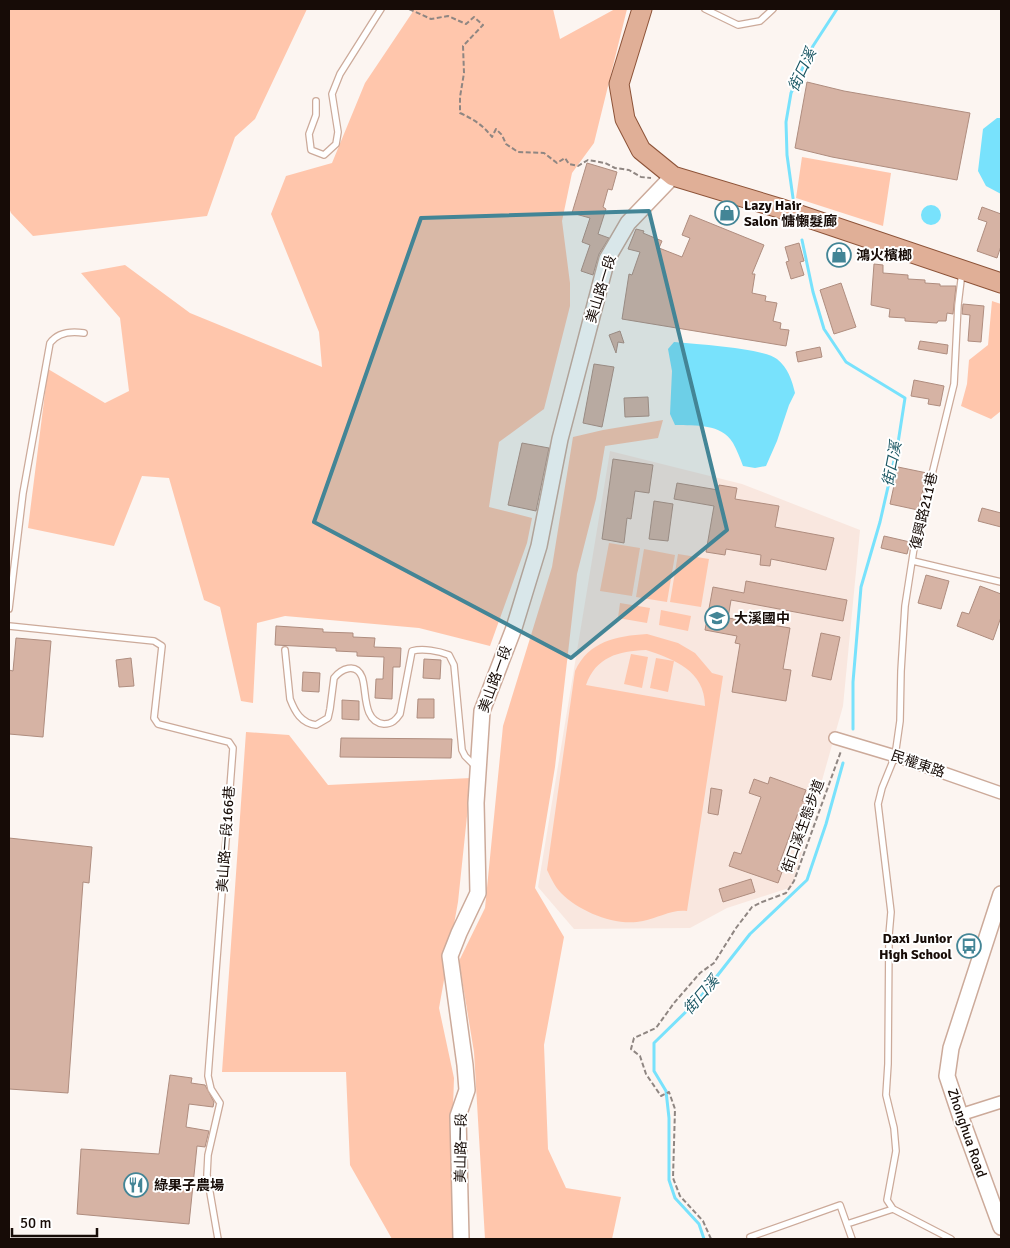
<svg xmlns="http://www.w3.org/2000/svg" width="1010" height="1248" font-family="Signika,'Noto Sans TC',sans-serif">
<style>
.built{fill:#f9e7df}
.green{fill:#ffc6ac;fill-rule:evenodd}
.water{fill:#78e2fc}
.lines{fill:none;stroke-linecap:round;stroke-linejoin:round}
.stream{stroke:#78e2fc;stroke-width:3}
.building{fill:#d6b3a4;stroke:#af8d7f}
.service-casing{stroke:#ccaa9a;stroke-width:8}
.minor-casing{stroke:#ccaa9a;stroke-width:14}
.tertiary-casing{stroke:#ccaa9a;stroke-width:18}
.primary-casing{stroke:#8d5338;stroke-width:21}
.path{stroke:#8f8682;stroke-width:2;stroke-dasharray:5 2.5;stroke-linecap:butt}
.service{stroke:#fff;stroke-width:5.5}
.minor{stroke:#fff;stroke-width:11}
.tertiary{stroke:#fff;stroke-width:15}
.primary{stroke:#e0af97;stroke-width:19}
.marked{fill:#438596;fill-opacity:0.2;stroke:#438596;stroke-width:4;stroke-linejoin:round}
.labels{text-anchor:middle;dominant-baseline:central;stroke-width:4;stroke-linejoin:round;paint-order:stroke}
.poi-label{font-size:14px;font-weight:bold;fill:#170c07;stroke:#fff;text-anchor:start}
.street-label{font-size:14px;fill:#170c07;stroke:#fff}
.water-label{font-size:15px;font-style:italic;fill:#185562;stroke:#fff}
</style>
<rect width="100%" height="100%" fill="#fcf5f1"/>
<path class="built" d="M610,451L742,484L860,530L843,706L792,887L727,908L690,928L574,929L538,887Z"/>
<path class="green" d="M9,9H307L255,119L235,137L207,216L33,236L11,213L9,208Z
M413,9H553L560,39L615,9H627L594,143L572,173L562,221L570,283V306L544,409L499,442L489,507L532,518L527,543L490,646L419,628L285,616L257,623L253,703L241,701L220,607L204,600L169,478L142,476L114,546L28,528L48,369L105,403L129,391L120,318L81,273L125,265L190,313L322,367L319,332L271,214L286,176L332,163L365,83L412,13Z
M802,157L891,173L883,226L796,198Z
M992,301L1001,304V411L991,419L961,406L967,384L969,360L988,345Z
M663,420L658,438L605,446L596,499L577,574L555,767L535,888L564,937L544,1045L548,1149L566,1188L621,1197L612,1239H485L474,1052L459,961L485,908L503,726L552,567L573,437L603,430Z
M609,543L640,548L632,596L600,591Z
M644,549L675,555L667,602L636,597Z
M678,554L709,559L701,607L670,602Z
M620,603L650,608L647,623L618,618Z
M661,610L691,616L688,631L659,625Z
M647,634L678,643L695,653L712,673L723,676L687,911C672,909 658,918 643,921C616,927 580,912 561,893C555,887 551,878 547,870L575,671C589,641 616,636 647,634ZM646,650C674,659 705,671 705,706L586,685C596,657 618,651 646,650Z
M631,654L648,657L642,688L624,684Z
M656,658L674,661L668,692L650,688Z
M246,732L289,735L328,785L471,778L458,902L439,1008L454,1078L452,1138L454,1239H392L350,1165L346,1072H222Z"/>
<path class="water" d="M997,118H1001V194L986,186L978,171L983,129Z
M921 215a10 10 0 1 1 20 0a10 10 0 1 1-20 0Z
M674,342C693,344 764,348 777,359C788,368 792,380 795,393L789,405L777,441L766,466L755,468L743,466C740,458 737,450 733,443C721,423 696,426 675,425L670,414L672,371L668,349Z"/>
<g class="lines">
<path class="stream" d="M793,198L787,155L786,122L791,93L813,46L837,9
M802,240L813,292L824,329L846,362L905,398L898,443L880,522L861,587L853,682V729
M704,1239L699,1224L675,1198L669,1180V1118L666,1091L654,1071V1043L699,999L750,934L807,880L826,824L843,763"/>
</g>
<path class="building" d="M807,82L844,91L970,113L957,180L832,157L795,148Z
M587,163L617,172L612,190L608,189L603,207L606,209L598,234L609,238L599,254L593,275L581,271L590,245L582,242L590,218L572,213Z
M982,207L1001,214V246L997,258L977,251L987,222L978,219Z
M690,215L764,245L752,274H755L752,293L766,296L765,301L777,303L773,321L781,323L780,329L789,330L786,346L622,319L629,274L632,275L640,252L628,249L636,229L644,231L643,233L662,241L659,248L682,257L690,238L682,235Z
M799,243L804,261L800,262L804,275L791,279L786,262L789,261L785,247Z
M874,264L883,265V273L908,275V279L925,280V283L940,284V286H956L953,314L947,313L946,321H938L937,323L905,321V318L889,317L890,309L871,305Z
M841,283L856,327L834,334L820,290Z
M963,304L984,306L981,342L968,341L970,315L962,314Z
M620,331L624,343L618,342L616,353L609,335Z
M920,341L948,345L947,354L918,349Z
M820,347L822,357L798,362L796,352Z
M594,364L614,367L602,427L583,423Z
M914,380L944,386L940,406L928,404L929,399L911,396Z
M648,397L649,416L625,417L624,398Z
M522,443L549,448L536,511L508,505Z
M613,459L653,465L649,493L635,491L631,519L627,518L624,543L602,539Z
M898,467L927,473L918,510L890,504Z
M677,483L718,490L719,485L737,488L735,499L779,506L775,527L834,538L826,570L771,559L770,566L760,565L761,555L726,549L725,555L706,552L714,506L674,499Z
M654,501L673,504L668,541L649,539Z
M982,508L1001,513V527L978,521Z
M884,536L910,542L907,554L881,548Z
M926,575L949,581L941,609L918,603Z
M746,581L847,600L843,621L731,600L728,618L790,628L783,669L791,670L786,701L732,692L740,644L735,643L737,636L705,630L713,587L744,593Z
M980,586L1001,594V617L993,640L957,626L962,612L969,614Z
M276,626L323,629V632L353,633V637L375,638L374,647L401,648L400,667H393L392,699L375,698L376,679H383L384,657L357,656V652L336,651V648L275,645Z
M821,633L840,637L831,680L812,676Z
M16,638L51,641L43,737L9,734V670L13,671Z
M131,658L134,686L119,687L116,660Z
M424,659L441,660L440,679L423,678Z
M303,672L320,673L319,692L302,691Z
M418,699H434V718H417Z
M342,700L359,701V720L342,719Z
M341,738L452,739L451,758L340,757Z
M770,777L806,790L802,801L812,804L808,817L798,813L777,870L782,872L778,883L729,866L734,852L741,854L761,797L749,793L754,779L768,784Z
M711,788L722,790L718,815L708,813Z
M9,838L92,847L89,883L83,882L68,1093L9,1089Z
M751,879L755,892L723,902L719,889Z
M170,1075L192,1078L191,1083L205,1085L214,1102L213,1107L189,1104L186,1127L209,1131L205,1147L197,1146L189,1224L77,1214L81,1149L159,1154Z"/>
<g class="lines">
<g class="service-casing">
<path id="service" d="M705,9L738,25L760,21L773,9
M316,101V115L309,134L311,150L324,155L336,144L338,132L332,94L340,74L381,9
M913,561L1001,582
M9,609L23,493L50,343C58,332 71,331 84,333
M9,626L154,641L162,646L154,718L158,724L229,742L233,748L208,1076L211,1089L220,1103L208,1155L207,1175L218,1239
M285,650L290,699C295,712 301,723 316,725L328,718L330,709L334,678C341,669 356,662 362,677C367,690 362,722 384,724C392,724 396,720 400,714L412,651C423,648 439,651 449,655L454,665L462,750L465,756L475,766
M893,1209L887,1200L896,1151L894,1128L886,1095L888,1064L889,935L891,912L878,804L882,788L895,756L900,721L901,671L905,606L914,548L954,384L958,305L962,272
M847,1224L893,1209L951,1239
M750,1237L840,1205L852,1239"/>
</g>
<g class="minor-casing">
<path id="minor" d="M835,738L895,756L1001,793
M960,1115L1001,1102"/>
</g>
<g class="tertiary-casing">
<path id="tertiary" d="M1001,894L951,1048L947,1076L960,1115L1001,1227
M461,1239L458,1116L467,1090L465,1065L450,956L459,933L478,893L476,803L482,711L514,628L539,546L560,439L607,259L628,223L673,176"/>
</g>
<g class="primary-casing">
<path id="primary" d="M642,9L619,84L625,119L641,150L673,176L779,208L1001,283"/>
</g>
<path class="path" d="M409,9L431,19L448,16L466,24L474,17L483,25L463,46L464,73L460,97V113C473,119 483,125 492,137L496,129L502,135L506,144L518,152L544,153L557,163L565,158L569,164L578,166L588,160L605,163L615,168L629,170L641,177L651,178
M711,1239L703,1221L680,1196L673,1178L675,1109L669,1092L661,1096L646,1074L640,1056L631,1049L634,1038L656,1028L674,1003L700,973L714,963L736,928L752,907L762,902L786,893L794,881L841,751"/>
<use href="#service" class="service"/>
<use href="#minor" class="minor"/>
<use href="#tertiary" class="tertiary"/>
<use href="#primary" class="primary"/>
</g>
<path class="marked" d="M649,211L727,530L571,658L314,522L421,218Z"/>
<defs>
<g id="shop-ring" transform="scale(1.25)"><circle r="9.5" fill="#fff" stroke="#438596" stroke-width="1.5"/><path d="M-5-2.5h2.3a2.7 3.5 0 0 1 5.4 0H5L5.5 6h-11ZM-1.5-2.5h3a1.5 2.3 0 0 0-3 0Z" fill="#438596"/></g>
<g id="school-ring" transform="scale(1.25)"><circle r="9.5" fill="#fff" stroke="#438596" stroke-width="1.5"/><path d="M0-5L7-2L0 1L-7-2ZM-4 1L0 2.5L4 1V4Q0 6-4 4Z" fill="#438596"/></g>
<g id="bus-ring" transform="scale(1.25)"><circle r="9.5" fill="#fff" stroke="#438596" stroke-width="1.5"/><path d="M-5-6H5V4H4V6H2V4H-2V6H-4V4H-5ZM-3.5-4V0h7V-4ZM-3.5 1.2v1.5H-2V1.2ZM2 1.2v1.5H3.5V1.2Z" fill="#438596"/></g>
<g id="restaurant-ring" transform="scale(1.25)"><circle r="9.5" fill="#fff" stroke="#438596" stroke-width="1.5"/><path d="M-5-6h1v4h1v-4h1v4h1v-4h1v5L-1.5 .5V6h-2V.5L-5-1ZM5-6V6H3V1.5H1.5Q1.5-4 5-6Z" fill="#438596"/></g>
</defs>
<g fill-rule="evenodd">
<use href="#shop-ring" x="727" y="213"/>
<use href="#shop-ring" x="839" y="255"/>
<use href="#school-ring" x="717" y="618"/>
<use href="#bus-ring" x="969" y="946"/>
<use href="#restaurant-ring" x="136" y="1185"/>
</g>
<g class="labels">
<g class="poi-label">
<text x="744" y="205">Lazy Hair<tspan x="744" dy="16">Salon 慵懶髮廊</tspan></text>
<text x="856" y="255">鴻火檳榔</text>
<text x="734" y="618">大溪國中</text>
<text x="952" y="938" text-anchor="end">Daxi Junior<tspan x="952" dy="16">High School</tspan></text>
<text x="154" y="1185">綠果子農場</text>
</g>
<g class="street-label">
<text transform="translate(601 289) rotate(-73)">美山路一段</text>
<text transform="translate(924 511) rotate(-77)">復興路211巷</text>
<text transform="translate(495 679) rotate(-70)">美山路一段</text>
<text transform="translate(918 764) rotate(19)">民權東路</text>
<text transform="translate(803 826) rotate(-70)">街口溪生態步道</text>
<text transform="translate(226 839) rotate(-86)">美山路一段166巷</text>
<text transform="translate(967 1133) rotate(71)">Zhonghua Road</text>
<text transform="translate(461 1148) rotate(-89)">美山路一段</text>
</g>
<g class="water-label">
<text transform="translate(802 70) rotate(-65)">街口溪</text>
<text transform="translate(892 464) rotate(-79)">街口溪</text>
<text transform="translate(701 995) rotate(-49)">街口溪</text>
</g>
</g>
<rect width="1010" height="1248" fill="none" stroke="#170c07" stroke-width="20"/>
<path d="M12 1228v8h85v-8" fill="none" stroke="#170c07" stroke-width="2.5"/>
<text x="20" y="1228" font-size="15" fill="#170c07" stroke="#ffffff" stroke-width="4" paint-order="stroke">50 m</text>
</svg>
